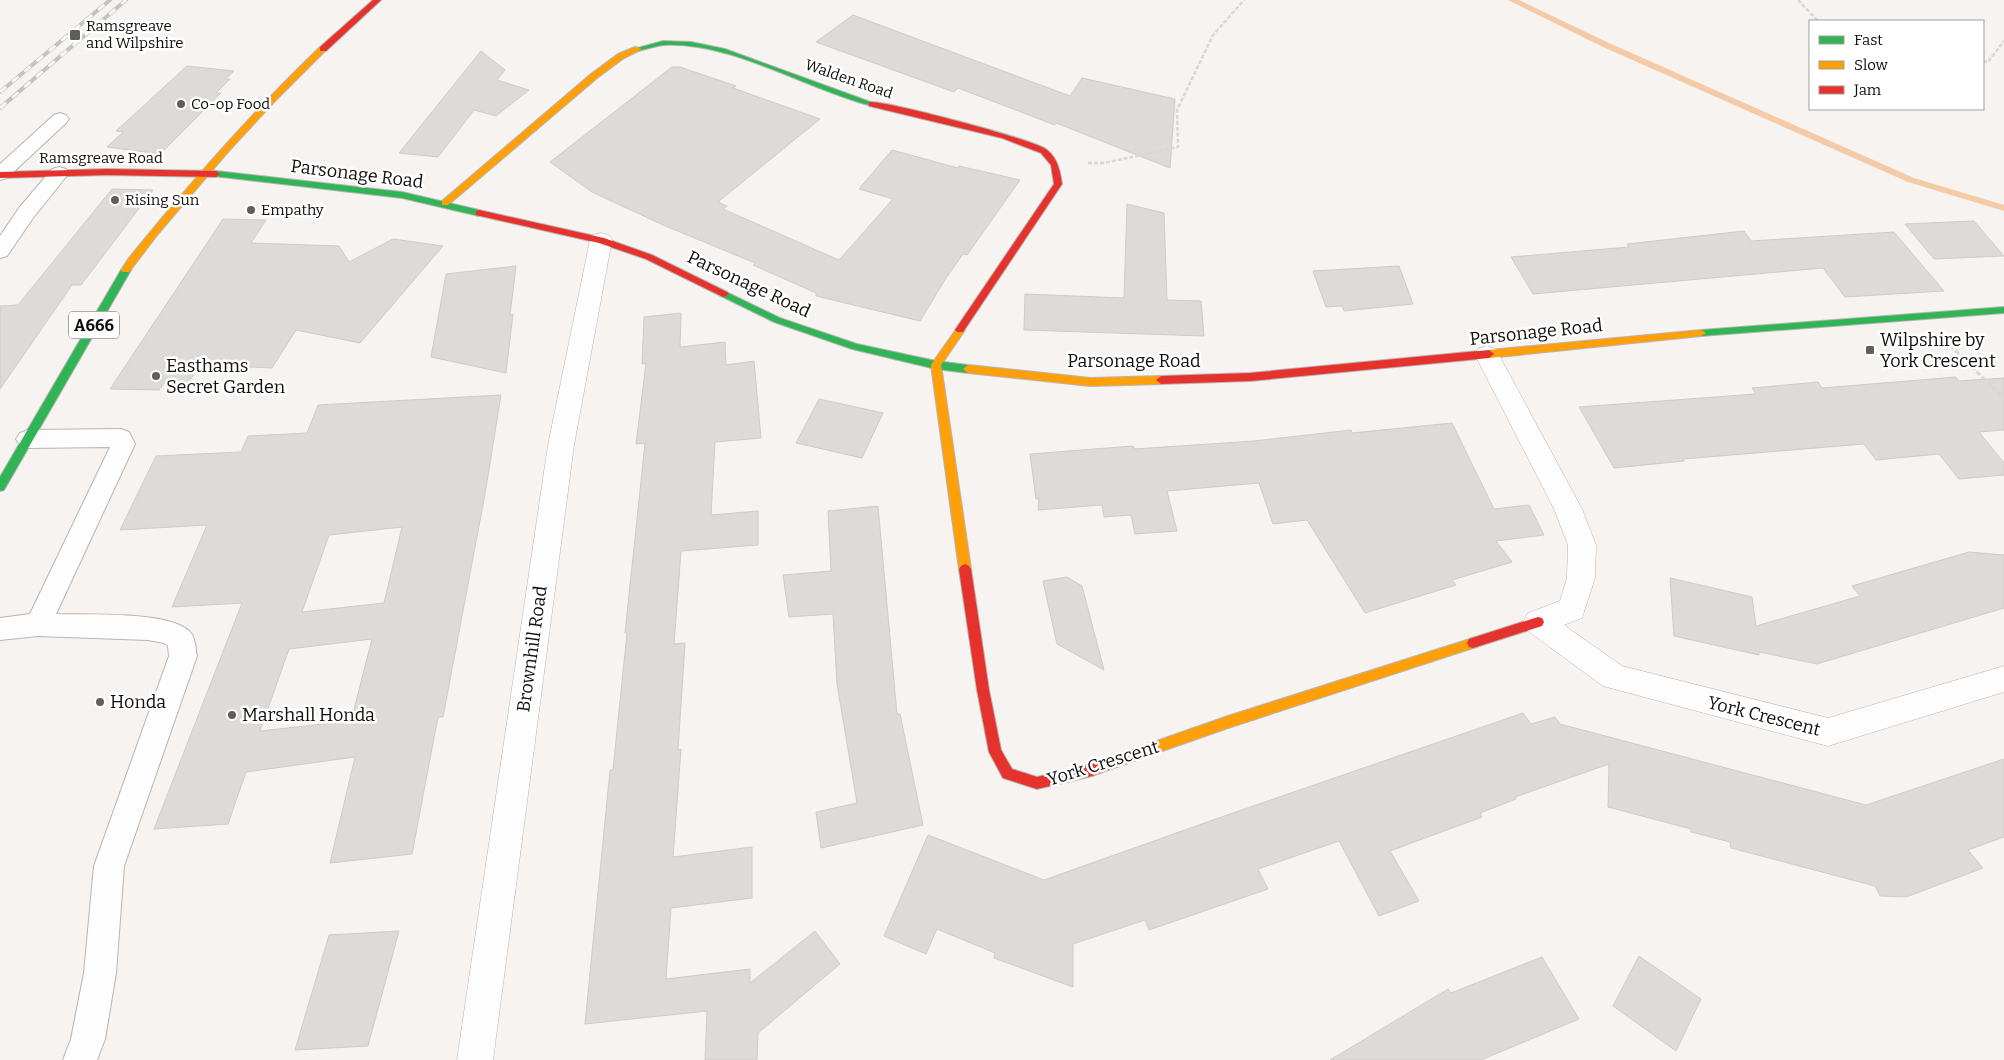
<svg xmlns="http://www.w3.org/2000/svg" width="2004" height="1060" font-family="Bitter,serif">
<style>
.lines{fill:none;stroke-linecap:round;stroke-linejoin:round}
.stream{fill:#f5caa6;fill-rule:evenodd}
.building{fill:#dddad8;stroke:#ceccca;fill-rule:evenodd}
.lane-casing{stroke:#b7b5b3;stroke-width:2}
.street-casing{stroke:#b7b5b3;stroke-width:1}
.fast-casing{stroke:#b7b5b3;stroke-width:2}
.slow-casing{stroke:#b7b5b3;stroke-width:2}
.jam-casing{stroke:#b7b5b3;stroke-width:2}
.path-far1{stroke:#d8d7d6;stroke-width:2.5;stroke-dasharray:4 2;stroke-linecap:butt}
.path{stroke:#d8d7d6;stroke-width:3;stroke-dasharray:5 2.5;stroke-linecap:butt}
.lane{fill:#fefdfd;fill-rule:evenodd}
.street{fill:#fefdfd;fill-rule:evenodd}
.fast{fill:#30b455;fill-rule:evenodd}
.slow{fill:#ff9f0a;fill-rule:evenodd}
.jam{fill:#e5322d;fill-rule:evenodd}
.rail-casing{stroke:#c4c3c3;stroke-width:4}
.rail{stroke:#fff;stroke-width:2.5;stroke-dasharray:8;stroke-linecap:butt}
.poi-dot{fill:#605e5c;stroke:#fff;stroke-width:2}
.labels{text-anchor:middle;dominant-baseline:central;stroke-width:5;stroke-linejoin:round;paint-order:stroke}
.far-poi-label{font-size:15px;fill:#100e0c;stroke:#fff;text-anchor:start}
.far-street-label{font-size:15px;fill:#100e0c;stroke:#fff}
.shield{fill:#fff;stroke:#585655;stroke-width:1}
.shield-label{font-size:16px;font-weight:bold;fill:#100e0c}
.street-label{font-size:18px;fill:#100e0c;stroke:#fff}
.poi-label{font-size:18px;fill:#100e0c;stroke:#fff;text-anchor:start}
</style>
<rect width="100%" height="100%" fill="#f6f3f0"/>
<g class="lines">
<path class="stream" d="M1508,0H1519L1609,43L1914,178L2004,205V211L1908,182L1603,47Z"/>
</g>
<path class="building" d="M853,15L1070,96L1082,78L1175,99L1170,168L1056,123L1055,125L958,88L954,92L816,42Z
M481,51L505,70L497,80L529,90L496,116L474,110L438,157L399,153Z
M187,66L234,71L225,79H230L216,93H221L160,154L107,147L123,132L116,131Z
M672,67H680L736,86L733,88L820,119L718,202L727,206L723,209L839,260L893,199L859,189L892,150L958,168L959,166L1020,180L967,255L963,254L946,278L920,321L816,296V293L753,265L755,263L663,225L592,192L550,162Z
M112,189L153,190L81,285H72L0,389V306L18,305Z
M1127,204L1164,213L1167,300L1201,301L1204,336L1024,330L1025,294L1124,298Z
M223,219L266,220L251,243L339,246L349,262L393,239L443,246L360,343L296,330L272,368L200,365L188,383H164L159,390L110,389Z
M1974,221L2004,256L1934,259L1905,224Z
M1744,231L1751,241L1894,232L1944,291L1845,297L1823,268L1533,294L1511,257L1629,247L1627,244Z
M516,266L510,315L513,314L506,373L431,357L446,274Z
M1399,266L1413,304L1344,311L1342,306L1326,307L1313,271Z
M681,313L680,347L725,342L726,365L754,361L761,438L715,442L711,515L758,511V545L681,551L674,644L685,643L678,750L681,749L673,857L752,847V898L671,908L666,979L750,969V983L815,931L840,964L758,1033L757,1060H705L707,1011L585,1024L610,770H613L627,633H625L645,443L636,444L646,363L642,364L644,317Z
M1956,377L1958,381L2004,378V430L1979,432L2004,463V475L1959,479L1939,454L1876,460L1864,444L1683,459L1684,461L1614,468L1579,407L1756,394L1752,388L1818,382L1822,388Z
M501,395L485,494L443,717H438L412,854L330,863L355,757L246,772L228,824L154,829L242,603L172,607L207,525L120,530L156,456L241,452L248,436L307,433L318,405ZM402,527L384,603L302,612L329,535ZM372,639L351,721L260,731L289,649Z
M819,399L883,413L862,458L796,443Z
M1452,423L1494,509L1529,505L1544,535L1496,541L1512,562L1452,580L1456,585L1365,613L1307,520L1273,524L1259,483L1167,491L1177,531L1135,534L1131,515L1104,517L1102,505L1038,510L1039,499H1036L1030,454L1133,446L1134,449L1254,441L1351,430L1352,433Z
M878,506L897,714H900L923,825L821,848L816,812L857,803L837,684L833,614L789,617L783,575L831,571L828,511Z
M1969,552L2004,555V608L1817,664L1759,652V655L1674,636L1670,578L1752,597L1756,626L1860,596L1852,586Z
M1067,577L1082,586L1104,670L1057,644L1043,581Z
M1523,713L1531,724L1555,717L1560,724L1866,805L2004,759V837L1968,850L1983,868L1906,897L1880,896L1875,886L1731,848L1730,842L1691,832V829L1608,807L1609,764L1515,797L1516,799L1480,813L1482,817L1390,851L1419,901L1379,916L1339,841L1258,869L1268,889L1149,930L1145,920L1073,944V987L994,958L995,953L937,929L926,954L884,936L928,835L1044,880L1230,814Z
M399,931L368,1046L295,1050L329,935Z
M1639,956L1701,999L1676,1051L1613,1006Z
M1542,957L1579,1019L1481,1060H1330L1448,989L1451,993Z"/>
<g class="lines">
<g class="lane-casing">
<path id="lane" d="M60,113L66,115L69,119L66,123L7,178L0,180V164L54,115Z
M59,167L66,169L69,173L33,218L7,256L0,258V236L19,208L52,169Z
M121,429L129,432L135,444L56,614C87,615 168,611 189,631C196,637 195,648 197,656L124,866L116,973L105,1039L97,1060H63L71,1039L84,973L94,866L169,656L168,646L164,643L148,640L38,636L0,640V618L30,614L110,447L28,448L20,445L16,439L20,433L28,430Z"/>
</g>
<g class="street-casing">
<path id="street" d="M601,233L609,235L612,240L574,445L493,1060H457L548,445L590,240L593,235Z
M1487,346L1496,349L1499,355L1582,509L1596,545L1595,578L1582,618L1564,625L1622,666L1828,718L2004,666V692L1828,746L1603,686L1528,631L1523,622L1528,613L1560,601L1567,578L1568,545L1554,509L1475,355L1478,349Z"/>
</g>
<g class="fast-casing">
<path id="fast" d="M663,41L691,42L725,49L876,104L872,106C806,89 733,42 664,45C656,46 646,49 638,51L634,49Z
M216,171L402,192L479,210L483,213L479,216L402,198L213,176V172Z
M126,267L131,270L4,490L0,491V477L121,270Z
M724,291L780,318L857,344L936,361L968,365L973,369L968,373L936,369L852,349L774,322L721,296L719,294Z
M2004,307V313L1701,336L1696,333L1701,330Z"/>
</g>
<g class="slow-casing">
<path id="slow" d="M320,47L327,49L275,101L227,153L158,234L129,272H123L121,270L129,258C189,184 251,113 320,47Z
M635,47L642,49L624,58L597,78L448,205H442V201L591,74L618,54Z
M960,327L965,330L941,365L971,569L969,572H961L959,569L931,365L957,328Z
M1701,330L1706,333L1701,336L1489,358L1484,354L1489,350Z
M968,365L1090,378L1161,376L1166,380L1161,384L1090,386L968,373L963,369Z
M1473,638L1477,639L1479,643L1477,647L1473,648L1228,728L1111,769L1106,767L1105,763L1106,759L1111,757L1228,716Z"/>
</g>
<g class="jam-casing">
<path id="jam" d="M373,0H381L326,51H320V47Z
M869,102C884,100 1036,140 1047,150C1058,159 1060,171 1062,184L963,332H957L955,330L1054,184L1051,165L1041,153L1002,138L869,106Z
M107,169L216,171L220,174L216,177L107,175L0,178V172Z
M479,210L604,238L652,255L727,292L729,294L724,297L721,296L646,259L599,243L476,215V211Z
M1489,350L1494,354L1489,358L1250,381L1161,384L1156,380L1161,376L1250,373Z
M965,564L969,566L971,569L989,690L1001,750L1012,769L1037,777L1092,764L1111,757L1116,759L1117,763L1116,767L1092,776L1037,789L1003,778L989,752L977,690L959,569L961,566Z
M1538,617L1542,618L1544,622L1542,626L1473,648L1469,647L1467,643L1469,639Z"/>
</g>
<path class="path-far1" d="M1798,0L1818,21
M1983,61L1988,62L2004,41
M1088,163H1104L1178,147L1177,110L1213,35L1244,0"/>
<path class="path" d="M1950,345L2004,399"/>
<use href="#lane" class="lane"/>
<use href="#street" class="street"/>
<use href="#fast" class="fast"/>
<use href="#slow" class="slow"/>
<use href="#jam" class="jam"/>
<g class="rail-casing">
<path id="rail" d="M0,92L110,0
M0,108L126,0"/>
</g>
<use href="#rail" class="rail"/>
</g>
<g class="poi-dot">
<rect x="69" y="29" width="12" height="12" rx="2.5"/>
<circle cx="181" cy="104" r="5"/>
<circle cx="115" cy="200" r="5"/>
<circle cx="251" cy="210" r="5"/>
<rect x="1865" y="345" width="10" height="10" rx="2.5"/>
<circle cx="156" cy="376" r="5"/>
<circle cx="100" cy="702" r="5"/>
<circle cx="232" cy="715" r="5"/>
</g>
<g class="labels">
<g class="far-poi-label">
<text x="86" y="26">Ramsgreave<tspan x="86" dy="17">and Wilpshire</tspan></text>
<text x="191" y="104">Co-op Food</text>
<text x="125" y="200">Rising Sun</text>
<text x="261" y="210">Empathy</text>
</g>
<g class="far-street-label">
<text transform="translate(849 79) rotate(19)">Walden Road</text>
<text x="101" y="158">Ramsgreave Road</text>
</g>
<rect class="shield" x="69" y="311.5" width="50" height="27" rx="4"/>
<g class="shield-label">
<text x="94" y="325">A666</text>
</g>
<g class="street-label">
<text transform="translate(357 174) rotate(7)">Parsonage Road</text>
<text transform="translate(749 284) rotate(25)">Parsonage Road</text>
<text transform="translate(1536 332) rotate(-6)">Parsonage Road</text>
<text x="1134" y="361">Parsonage Road</text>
<text transform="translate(532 649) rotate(-82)">Brownhill Road</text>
<text transform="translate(1764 716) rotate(14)">York Crescent</text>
<text transform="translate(1103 763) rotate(-17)">York Crescent</text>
</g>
<g class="poi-label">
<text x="1880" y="340">Wilpshire by<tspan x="1880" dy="21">York Crescent</tspan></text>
<text x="166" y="366">Easthams<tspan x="166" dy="21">Secret Garden</tspan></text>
<text x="110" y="702">Honda</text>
<text x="242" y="715">Marshall Honda</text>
</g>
</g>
<rect x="1809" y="20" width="175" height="90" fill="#ffffff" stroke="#9f9f9e"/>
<rect x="1819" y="36" width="25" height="8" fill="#30b455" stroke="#9f9f9e"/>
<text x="1854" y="45" font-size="15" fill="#100e0c">Fast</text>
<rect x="1819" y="61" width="25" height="8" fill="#ff9f0a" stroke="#9f9f9e"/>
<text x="1854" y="70" font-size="15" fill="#100e0c">Slow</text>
<rect x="1819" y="86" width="25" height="8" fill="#e5322d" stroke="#9f9f9e"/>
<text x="1854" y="95" font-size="15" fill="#100e0c">Jam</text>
</svg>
